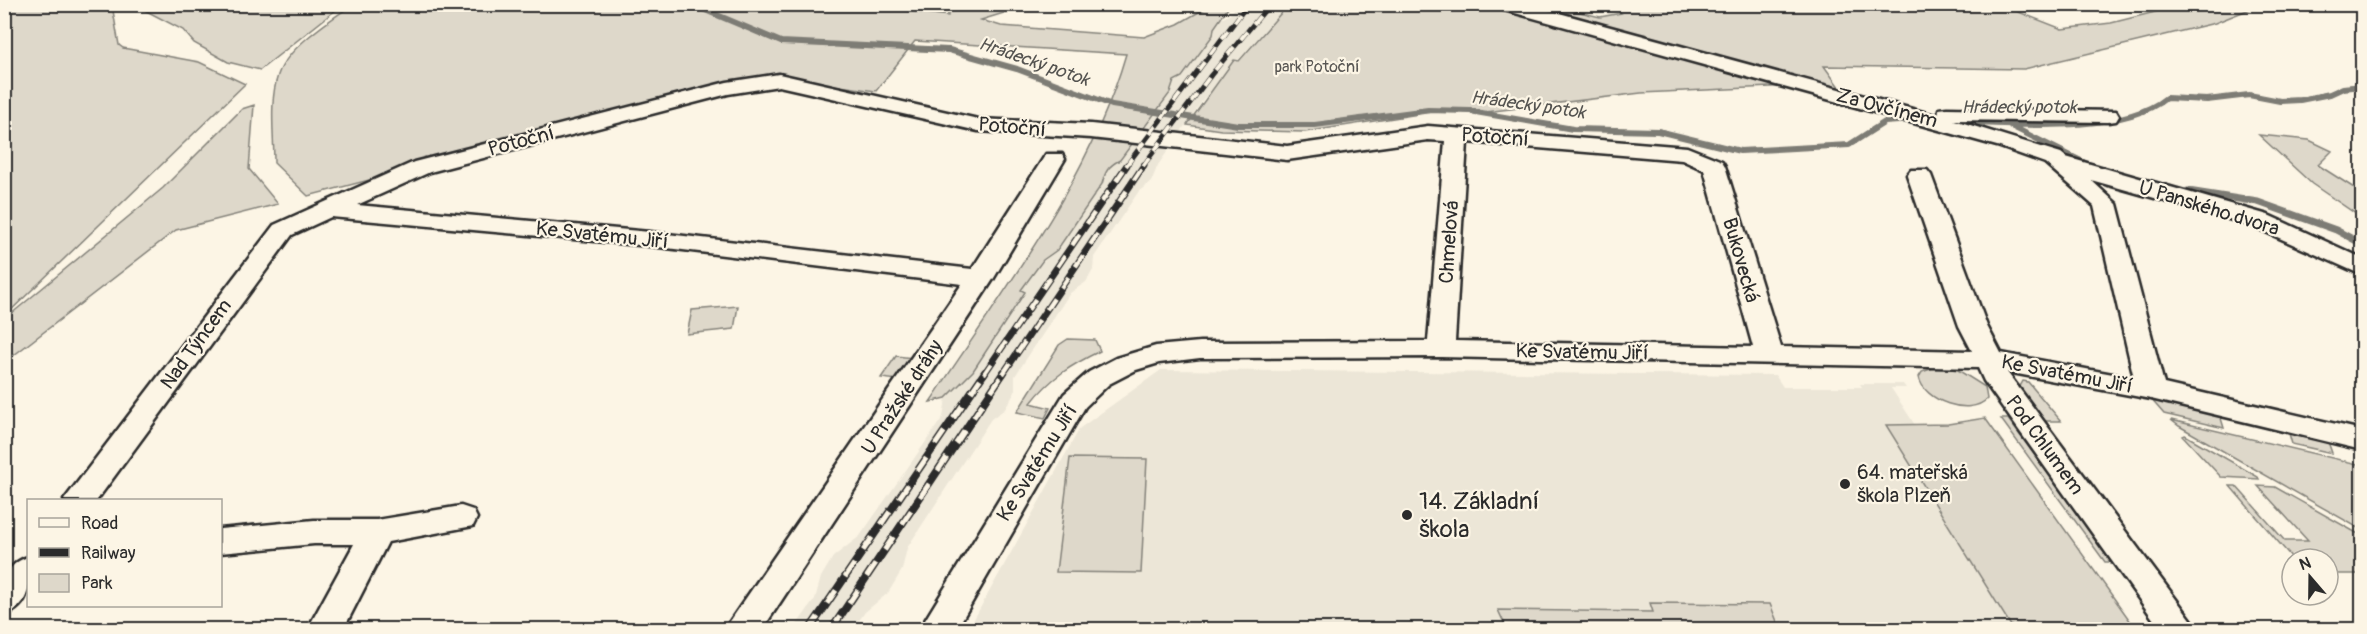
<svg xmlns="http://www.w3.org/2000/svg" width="2367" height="634" font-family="Pangolin,sans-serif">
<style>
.built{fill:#ece6d7}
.green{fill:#ded8ca;stroke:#84827a;stroke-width:1.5}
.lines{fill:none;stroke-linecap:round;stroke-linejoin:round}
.stream-far1{stroke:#7d7b74;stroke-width:6}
.stream{stroke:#7d7b74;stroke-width:7}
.minor-casing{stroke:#2b2b2b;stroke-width:5}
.minor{fill:#fcf5e5;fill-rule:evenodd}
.rail-far2-casing{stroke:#2b2b2b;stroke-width:5}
.rail-far1-casing{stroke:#2b2b2b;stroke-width:7}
.rail-casing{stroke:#2b2b2b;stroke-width:8}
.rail-far2{stroke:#fcf5e5;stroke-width:4;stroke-dasharray:10;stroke-linecap:butt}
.rail-far1{stroke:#fcf5e5;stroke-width:4.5;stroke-dasharray:13;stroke-linecap:butt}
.rail{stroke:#fcf5e5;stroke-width:5;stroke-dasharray:16;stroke-linecap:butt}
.poi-dot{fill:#2b2b2b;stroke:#fcf5e5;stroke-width:2}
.labels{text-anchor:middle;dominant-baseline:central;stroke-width:4.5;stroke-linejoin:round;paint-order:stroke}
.far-park-label{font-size:16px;fill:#585653;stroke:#fcf5e5}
.far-water-label{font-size:18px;font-style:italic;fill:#545350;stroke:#fcf5e5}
.street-label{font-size:20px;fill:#2b2b2b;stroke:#fcf5e5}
.poi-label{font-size:20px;fill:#2b2b2b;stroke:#fcf5e5;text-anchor:start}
.near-poi-label{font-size:24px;fill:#2b2b2b;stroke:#fcf5e5;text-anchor:start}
</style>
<rect width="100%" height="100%" fill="#fcf5e5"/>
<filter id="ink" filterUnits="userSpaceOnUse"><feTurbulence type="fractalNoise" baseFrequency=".0167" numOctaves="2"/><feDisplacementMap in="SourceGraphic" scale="12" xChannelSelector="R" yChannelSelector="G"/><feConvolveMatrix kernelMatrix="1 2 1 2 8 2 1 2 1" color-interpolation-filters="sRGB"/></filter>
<g filter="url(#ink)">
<path class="built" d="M1238,5H1288L1219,81L1211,94L1204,98L1158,165L1151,182L1139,191L1094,257L1093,270L1086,282L1070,293L1015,376V392L1005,409L991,419L907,548L902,570L888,593L865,612L853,629L793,630L815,599L821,577L833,557L860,536L943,417L946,398L973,371L1025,293L1021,290L1033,271L1057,249L1102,184L1104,174L1111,164L1120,160L1170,93L1175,81L1182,77L1219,20L1229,15Z
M1161,370L1775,375L1783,387H1862L1860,384H1903L1906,388H1891L1915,425H1886L2013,629H1780L1770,604L1651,603L1653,612L1498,610L1507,630H968L1080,428Z"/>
<path class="green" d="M853,4L948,16V5L1033,4L981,20L1001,26L1144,37L1178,24L1211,5H1230L1214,28L1213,35L1182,77L1174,81L1170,93L1120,160C1108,166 1105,172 1102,184L1057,250L1043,260L1021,290L1025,292L973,371L946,398L930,402C1002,292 1089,182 1126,54L915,41L876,91L767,76L308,196L274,163C274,136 269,101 278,75C287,48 330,20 352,5Z
M1608,4H1998L2062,29L2111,23L2183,5H2260L2215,23L2024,69L1824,66L1842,91L1516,5H1551L1600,17L1621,13Z
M4,5H112L119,45L123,48L199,62L245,84L5,316Z
M135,5H342L260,70L228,62L194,43L183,30Z
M1288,5H1492L1588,34L1790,86L1641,93L1477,113L1438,111L1305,132L1221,130L1187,125L1234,60L1239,61Z
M254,105L249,169L278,204L176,230L5,362V319L163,188L242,109Z
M2259,135L2309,140L2332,151L2318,165L2362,193V218L2312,184Z
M738,306L734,329L687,334L692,310Z
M1068,339L1095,340L1100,351C1073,364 1050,378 1031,403L1050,408L1045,418L1017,412L1059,345Z
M896,356L914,358L898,380L881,378Z
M1936,367L1958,370L1985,387L1987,399C1970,417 1923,401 1919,377L1922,372Z
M2023,381L2028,382L2061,421H2040L2017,392Z
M2150,398L2220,415L2224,428L2164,414Z
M1985,418L2136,629H2013L1886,425L1948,424Z
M2001,419H2008L2114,562H2105Z
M2171,420L2362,465V530L2179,426Z
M2288,430L2327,439L2332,453L2292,444Z
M2185,435L2258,477L2259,479L2221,477L2183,436Z
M1070,458L1147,459L1141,573L1056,572Z
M2230,486H2236L2285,541H2308L2258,486L2275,487L2362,536V574H2328V559H2293Z
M1650,603L1770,604L1780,629H1507L1498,610L1653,612Z"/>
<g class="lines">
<path class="stream-far1" d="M691,4L781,42L949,50L1017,69L1112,105L1238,125H1315L1428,110L1470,111L1573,129L1658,131L1740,151L1849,145L1885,122L1912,120
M1954,122C2011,124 2121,135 2166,98L2207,100L2249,95L2280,101L2300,100L2330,94L2343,88L2362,86
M2011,126L2091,166"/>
<path class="stream" d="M2088,165L2091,166
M2188,191L2258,202L2336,230L2362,244"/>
<g class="minor-casing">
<path id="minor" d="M1494,4H1526L1938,116L1939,109L1947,108L2116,111L2119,116L2116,121L2108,122L1954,120L2061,153L2066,157L2268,215L2362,258V275L2250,225L2091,180L2117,204L2164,384L2362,430V450L2151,399L2007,372L2199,630H2161L1984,381L1978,368L1441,357L1200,358L1159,363L1136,370L1109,384L1085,407L956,630H919L1064,394L1089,372L1116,358L1156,346L1200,342L1428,341L1445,141L1428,140L1287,160L1091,138L978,131L779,86L728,94L430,172L357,205L650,232L972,269L1046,154H1062L1065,159L994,278L762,630H724L962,284L650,246L331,217L292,235L97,500H64L274,225L414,162L727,82L779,74L978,119L1091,124L1287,146L1428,126L1687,147L1722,161L1725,166L1781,347L1972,351L1959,326L1907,175L1911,170H1927L1931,175L1987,326L2001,353L2134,378L2094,206L2045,163L1997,146L1497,8ZM1467,142L1682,160L1704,170L1753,347L1455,341Z
M461,506L473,510L477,518L473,526L388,542L343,630H307L354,544H314L220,553V529L314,520H377Z
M28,557C31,581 31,607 4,615C4,590 0,566 28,557Z"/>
</g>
<use href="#minor" class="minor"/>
<g class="rail-far2-casing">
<path id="rail-far2" d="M1126,166L1248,4
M1143,166L1211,75L1270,4"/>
</g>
<g class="rail-far1-casing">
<path id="rail-far1" d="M984,374L1127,165
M1003,374L1144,165"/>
</g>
<g class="rail-casing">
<path id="rail" d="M809,630L985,372
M831,630L1004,372"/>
</g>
<use href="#rail-far2" class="rail-far2"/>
<use href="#rail-far1" class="rail-far1"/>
<use href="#rail" class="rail"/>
</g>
</g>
<g class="poi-dot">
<circle cx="1845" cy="484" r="6"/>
<circle cx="1407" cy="515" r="6"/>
</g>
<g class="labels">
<g class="far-park-label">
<text x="1317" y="67">park Potoční</text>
</g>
<g class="far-water-label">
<text transform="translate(1034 62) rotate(19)">Hrádecký potok</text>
<text transform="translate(1528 105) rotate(8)">Hrádecký potok</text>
<text x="2019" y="107">Hrádecký potok</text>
</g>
<g class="street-label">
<text transform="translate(1887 108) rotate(15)">Za Ovčínem</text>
<text transform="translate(1012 127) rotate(5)">Potoční</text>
<text transform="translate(1495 137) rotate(4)">Potoční</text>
<text transform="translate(521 141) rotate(-15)">Potoční</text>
<text transform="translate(2209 208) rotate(17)">U Panského dvora</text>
<text transform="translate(602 235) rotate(6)">Ke Svatému Jiří</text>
<text transform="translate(1449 242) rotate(-86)">Chmelová</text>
<text transform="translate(1741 260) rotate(74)">Bukovecká</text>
<text transform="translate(196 344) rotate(-54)">Nad Týncem</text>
<text transform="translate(1582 352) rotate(1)">Ke Svatému Jiří</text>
<text transform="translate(2067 374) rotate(11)">Ke Svatému Jiří</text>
<text transform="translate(902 397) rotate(-57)">U Pražské dráhy</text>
<text transform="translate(2045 445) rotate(54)">Pod Chlumem</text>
<text transform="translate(1037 463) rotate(-58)">Ke Svatému Jiří</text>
</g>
<g class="poi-label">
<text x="1857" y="472">64. mateřská<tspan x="1857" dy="23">škola Plzeň</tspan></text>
</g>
<g class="near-poi-label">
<text x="1419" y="501">14. Základní<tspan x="1419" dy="28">škola</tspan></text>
</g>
</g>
<rect width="2367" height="634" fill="none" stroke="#fcf5e5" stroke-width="24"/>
<rect x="12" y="12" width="2343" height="610" fill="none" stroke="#2b2b2b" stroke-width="2" filter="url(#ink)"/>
<rect x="27" y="499" width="195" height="108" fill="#fcf5e5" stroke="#a8a49b" stroke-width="1.5"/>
<rect x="39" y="518" width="30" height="9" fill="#fcf5e5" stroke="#a8a49b" stroke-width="1.5"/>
<text x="81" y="529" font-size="18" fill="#2b2b2b">Road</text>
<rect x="39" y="548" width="30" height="9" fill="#2b2b2b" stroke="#a8a49b" stroke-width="1.5"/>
<text x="81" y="559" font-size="18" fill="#2b2b2b">Railway</text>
<rect x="39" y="574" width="30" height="18" fill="#ded8ca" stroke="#a8a49b" stroke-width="1.5"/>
<text x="81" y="589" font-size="18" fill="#2b2b2b">Park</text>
<g transform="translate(2310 577) rotate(340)"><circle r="28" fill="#fcf5e5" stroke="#a8a49b" stroke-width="1.5"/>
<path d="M0-4.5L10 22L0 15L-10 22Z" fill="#2b2b2b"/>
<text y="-9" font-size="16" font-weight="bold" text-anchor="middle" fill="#2b2b2b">N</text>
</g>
</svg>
